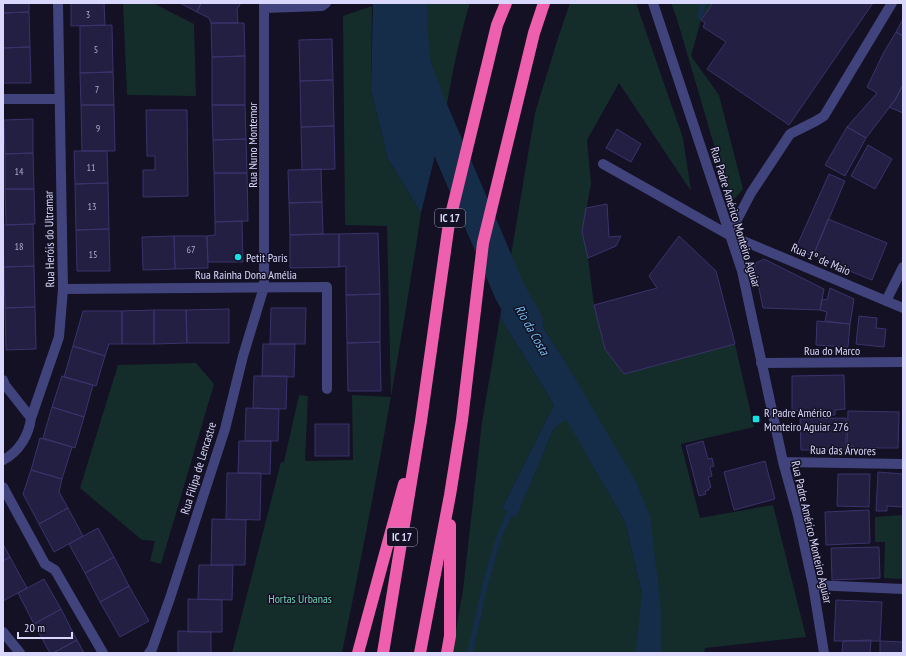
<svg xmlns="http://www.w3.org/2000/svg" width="906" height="656" font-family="'PT Sans Narrow',sans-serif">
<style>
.green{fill:#152d2a}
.water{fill:#152d49}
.pier{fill:#131123}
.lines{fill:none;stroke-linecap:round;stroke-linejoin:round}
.stream{stroke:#152d49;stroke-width:5.5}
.river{stroke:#152d49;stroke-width:32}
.building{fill:#231f42;stroke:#3a336c}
.minor{stroke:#41437d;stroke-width:10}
.highway{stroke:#ee5fae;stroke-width:12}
.poi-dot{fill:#18e1e6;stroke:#131123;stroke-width:1.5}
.labels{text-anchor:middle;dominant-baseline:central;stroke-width:3;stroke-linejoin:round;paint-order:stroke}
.number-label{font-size:10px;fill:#aca9cd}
.shield{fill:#131123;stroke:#9e9cba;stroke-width:1}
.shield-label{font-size:11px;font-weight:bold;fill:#d9d7fb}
.street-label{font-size:12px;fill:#d9d7fb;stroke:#131123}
.poi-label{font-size:12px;fill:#d9d7fb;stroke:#131123;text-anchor:start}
.park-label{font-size:12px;fill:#6bd4b1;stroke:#131123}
.water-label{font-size:13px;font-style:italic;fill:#70bef0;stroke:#131123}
</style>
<rect width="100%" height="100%" fill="#131123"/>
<path class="green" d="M123,3H153L194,24L196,96L127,95Z
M427,3H470C458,41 451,81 444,121L425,58Z
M570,3H636L683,138L691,191L619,83L587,140L591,184L582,232L588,258L594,305L605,349L624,374L735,344L754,427L681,444L700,518L773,505L806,637L705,648L704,653H452L463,590L482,422L500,317L554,405L502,508L516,517L553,430L566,418L625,522L642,594L660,609L563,358L508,273L535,113L558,38Z
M671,3H713L701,20L691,56L719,95L743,189L731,203L677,19Z
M372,6L371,90L388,159L421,213C399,360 372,507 342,653H232L281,462H284L299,395L308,396L305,461L353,460L352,395L391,397L387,226L345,225L343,16Z
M196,363L214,384L161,564L150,561L155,541L142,540L80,488L118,365Z
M903,515V579L884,578L885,542H875V517Z"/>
<path class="water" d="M373,3H427L425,59L444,121L421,213L388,159L371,90Z
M508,273L563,358L635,480L650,516L661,609V653H636L642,594L625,522L566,419L553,430L516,518L502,508L554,405L500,317Z"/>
<path class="pier" d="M444,117L445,122L423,213L421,215Z"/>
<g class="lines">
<path class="stream" d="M700,16L703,3
M470,653L486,581L500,534L512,508"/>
<path class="river" d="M411,3V26L415,65L430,105L510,292L527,322"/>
</g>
<path class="building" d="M3,3H29V12L3,13Z
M71,3H104L105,25L71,26Z
M180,3H201L197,12Z
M201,3H241L237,9L238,23H211L209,18L197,12Z
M713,3H873L789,125L707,69L726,42L703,27L705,23L701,20Z
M29,12L30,47L3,48V13Z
M903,19V36L896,32Z
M211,23H244L245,56L212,57Z
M112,25L113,72L80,73V26Z
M896,32L903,36V85L895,100L866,138L847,127L877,93L867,87L884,52Z
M332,39L333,80L300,81L299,40Z
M30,47L31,83H3V48Z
M245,56V105H212V57Z
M113,72L114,105H81L80,73Z
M333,80L334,126L301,127L300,81Z
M903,85V113L889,107L895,100Z
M81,105H114L115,151H82Z
M212,105H245L246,139L213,140Z
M146,110H187L188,196L143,197V170H155V156H147Z
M33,119V153L5,154L4,120Z
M334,126L335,169L302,170L301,127Z
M847,127L866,138L845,176L825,165Z
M617,129L641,144L631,162L606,148Z
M246,139L247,173H214L213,140Z
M868,145L892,159L875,189L851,176Z
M74,151H107L108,183L75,184Z
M33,153L34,189H5V154Z
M321,169L322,202L289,203L288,170Z
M214,173H247L248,221L215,222Z
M829,174L845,181L813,256L795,250Z
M108,183L109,229L76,230L75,184Z
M5,189H34L35,224L6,225Z
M322,202L323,234L290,235L289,203Z
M607,204L609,237L621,236L616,246L588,258L582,232L586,208Z
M828,219L887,243L872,280L813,256Z
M242,221L243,262H208L207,236L215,235V222Z
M33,224L34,266L4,267L3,225Z
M109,229L110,271H77L76,230Z
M378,233L380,294L346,295V266L339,267V234Z
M323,234H339V267L290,268V235Z
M174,236L175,269L143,270L142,237Z
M174,236H207L208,268L175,269Z
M679,236L716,271L735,344L624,374L605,349L594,305L657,288L649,276Z
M764,259L824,289L820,310L763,308L754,264Z
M34,266L35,307L5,308L4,267Z
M830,288L854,299L850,324L825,321L827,312L820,310L822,299L827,300Z
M380,294V342L347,343L346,295Z
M35,307L36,349L6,350L5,308Z
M271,308H306L305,344H270Z
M229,309V343H187L186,310Z
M154,310H186L187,343L154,344Z
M154,310V344H122V311Z
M83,311H122V344H109L105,356L73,346Z
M859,316L877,318L876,328L886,329L884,347L856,344Z
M817,321L850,324L848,347L816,345Z
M380,342L381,391H348L347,343Z
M263,344H295L294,377L262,376Z
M73,346L105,356L96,386L64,377Z
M844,375L845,409L835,410V415L799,416V411L792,410V376Z
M62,376L93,385L84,417L52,407Z
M254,376H287L286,409L253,408Z
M52,407L84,417L75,448L43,438Z
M246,408L279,409L278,441H245Z
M848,411L899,412L898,448H861V452H853V446H847Z
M846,418V450H801L800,419Z
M315,424H349V456H315Z
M40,438L72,447L62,479L31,470Z
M239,441H271L270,474L238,473Z
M703,441L708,459L712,458L714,466L710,467L712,476L708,477L711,487L709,488V490L705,491L706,494L699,496L686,446Z
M765,461L775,499L734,510L724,472Z
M31,470L62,479L59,492L68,508L39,524L23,494Z
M878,472L903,474V507L887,506V511H876Z
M227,473H261L260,520L226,519Z
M838,474H870L869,507L837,506Z
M68,508L83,536L54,552L39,524Z
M869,510L870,543L826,545L825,512Z
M212,519L246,520L245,565H211Z
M98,528L114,557L85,573L69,544Z
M3,544L10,557L3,561Z
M879,547L880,578L832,580L831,548Z
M10,557L27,588L3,601V561Z
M114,557L129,586L100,602L85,573Z
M199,565H233L232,600L198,599Z
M44,579L61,609L34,624L18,593Z
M129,586L149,621L120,637L100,602Z
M188,599L222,600V632H188Z
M836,600L882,602L880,641H834Z
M61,609L77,640L53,653H50L34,624Z
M178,631L211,632V653H178Z
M77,640L84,653H53Z
M871,640L870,653H842L843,641Z
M880,641L903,642V653H880Z"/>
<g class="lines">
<path class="minor" d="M653,3L742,271L783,462L798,516L813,585L824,653
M265,8L322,6L326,3
M3,99H59
M603,164L729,235L903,308
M729,235L751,193L790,134L816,121L824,116L892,3
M63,289L327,287V389
M886,301L903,267
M761,363L903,362
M3,380L5,385L31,418
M3,460C19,452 29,435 31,418L59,337L63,289L58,3
M783,462L903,464
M3,487L45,564L55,570L103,653
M813,585L903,589
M3,632L20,653
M149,653L152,649L170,598L225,429L243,356L264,287V3"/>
<path class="highway" d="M358,653L404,484
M383,653L421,421L449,223L497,25L506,3
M420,653L450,495L462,420L483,243L534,33L544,3
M447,653L450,636V525"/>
</g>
<g class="poi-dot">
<circle cx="238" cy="257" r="4"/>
<rect x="752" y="415" width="8" height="8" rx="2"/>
</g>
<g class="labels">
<g class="number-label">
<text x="88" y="14">3</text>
<text x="96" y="49">5</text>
<text x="97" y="89">7</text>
<text x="98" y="128">9</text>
<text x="91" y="167">11</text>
<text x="19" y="171">14</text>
<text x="92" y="206">13</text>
<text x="19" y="246">18</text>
<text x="191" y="249">67</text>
<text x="93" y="254">15</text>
</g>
<g class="shield">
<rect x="435" y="209" width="30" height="18" rx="3"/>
<rect x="387" y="528" width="30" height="18" rx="3"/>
</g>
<g class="shield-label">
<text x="450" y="218">IC 17</text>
<text x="402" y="537">IC 17</text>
</g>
<g class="street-label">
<text transform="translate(252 145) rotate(-90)">Rua Nuno Montemor</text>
<text transform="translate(736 217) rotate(73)">Rua Padre Américo Monteiro Aguiar</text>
<text transform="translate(49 239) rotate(-91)">Rua Heróis do Ultramar</text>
<text transform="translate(821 259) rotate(23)">Rua 1º de Maio</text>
<text x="246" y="274">Rua Rainha Dona Amélia</text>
<text x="832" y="350">Rua do Marco</text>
<text transform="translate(843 450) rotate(1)">Rua das Árvores</text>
<text transform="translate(198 468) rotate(-73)">Rua Filipa de Lencastre</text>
<text transform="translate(812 532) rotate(77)">Rua Padre Américo Monteiro Aguiar</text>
</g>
<g class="poi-label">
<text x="246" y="257">Petit Paris</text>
<text x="764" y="412">R Padre Américo<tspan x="764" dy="14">Monteiro Aguiar 276</tspan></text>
</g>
<g class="park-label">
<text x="300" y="598">Hortas Urbanas</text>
</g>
<g class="water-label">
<text transform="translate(532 330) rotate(60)">Rio da Costa</text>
</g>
</g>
<rect width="906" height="656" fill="none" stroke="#d9d7fb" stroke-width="8"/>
<path d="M18 632v6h54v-6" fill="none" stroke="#d9d7fb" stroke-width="2"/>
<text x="24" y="632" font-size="12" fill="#d9d7fb" stroke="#131123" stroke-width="3" paint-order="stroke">20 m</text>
</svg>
